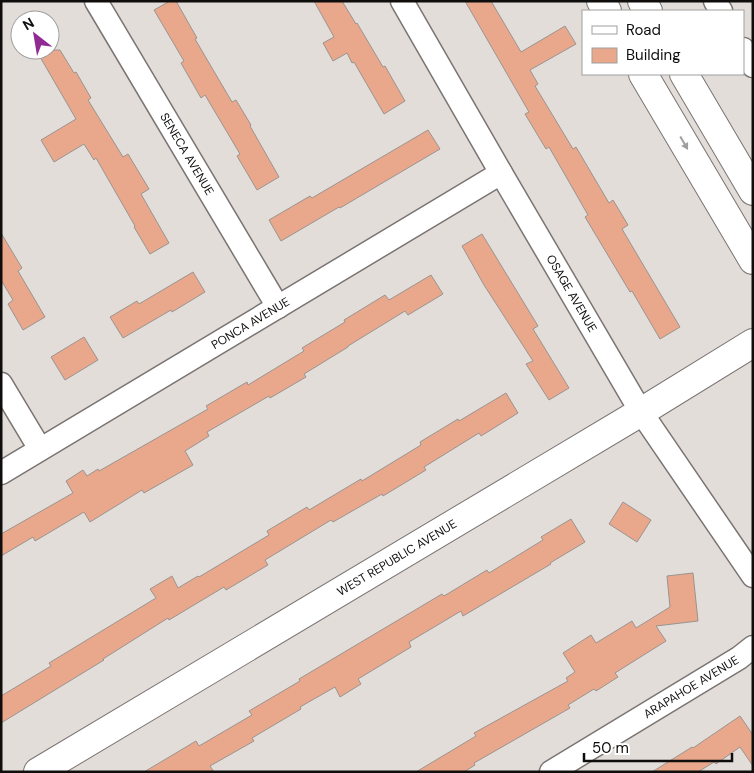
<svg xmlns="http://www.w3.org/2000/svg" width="754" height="773" font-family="'DM Sans',sans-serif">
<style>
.building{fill:#e9a78b;stroke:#9a9491}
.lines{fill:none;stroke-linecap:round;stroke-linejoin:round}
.minor-casing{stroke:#7a7472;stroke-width:25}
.tertiary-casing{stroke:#7a7472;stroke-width:30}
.secondary-casing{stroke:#7a7472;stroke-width:30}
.minor{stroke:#fff;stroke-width:22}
.tertiary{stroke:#fff;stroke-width:28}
.secondary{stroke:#fff;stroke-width:28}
.oneway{fill:#9f9f9e}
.labels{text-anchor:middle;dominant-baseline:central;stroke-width:4.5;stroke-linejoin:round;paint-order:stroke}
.street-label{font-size:12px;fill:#100e0d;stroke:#fff}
</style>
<rect width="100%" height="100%" fill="#e3ddda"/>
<path class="building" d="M170,1H176L197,38L195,39L232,102L236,100L251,125L250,126L279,177L257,190L237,156L240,154L205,95L201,98L181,63L184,61L154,10Z
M314,1H342L356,24L357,23L383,67L385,66L405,101L384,114L354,62L352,63L347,53L333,61L323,43L334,37Z
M465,1H491L521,52L565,26L576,44L530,70L538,84L535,86L573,149L576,147L609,203L613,200L628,225L622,229L680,327L660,339L632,291L630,292L585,217L588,215L549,147L546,149L525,114L529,112Z
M36,50H60L74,73L76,72L91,98L88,100L123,157L128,154L149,189L141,194L169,243L150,254L134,227L135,226L96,158L94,160L84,144L54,162L41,140L76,119Z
M428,130L440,149L340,208L339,207L281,241L269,220L310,196L312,198Z
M1,233L22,268L18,271L45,317L23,330L8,304L13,300L1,280Z
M482,234L538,326L533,329L569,388L549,400L526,364L533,361L484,285L462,246Z
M193,272L205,292L172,312L171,310L123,338L110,317L137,301L139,304Z
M431,275L443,294L408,315L405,311L348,346V347L304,374L306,377L270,398L269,396L207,432L209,436L185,451L193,465L144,493L142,490L90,522L84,512L35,541L33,537L1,556V534L73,493L66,481L83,470L87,476L98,469L99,471L208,409L206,406L247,382L248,385L304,351L302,348L345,322L344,320L385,295L389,300Z
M84,337L98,360L65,380L51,357Z
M506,393L518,413L481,436L479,433L424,467L426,470L383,496L382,494L333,522L331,520L265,560L268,565L226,590L224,587L169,620L168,618L103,659L104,660L1,723V696L51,666L49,663L156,598L150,589L172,576L178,588L198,576L199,577L269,535L267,531L307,507L309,510L361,479L362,481L421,445L420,442L458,419L459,421Z
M623,502L651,520L637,542L609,524Z
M571,519L585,542L550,563L551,564L463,616L461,611L409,642L411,647L358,679L361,684L340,697L335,687L300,707L301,709L252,738L254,741L210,766L214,772H144L196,741L199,746L252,715L249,711L300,681L299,679L442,594L444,596L487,570L489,573L543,540L541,537Z
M693,573L698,621L656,626L666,641L615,673L618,677L596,691L594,689L568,705L570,708L474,763L475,765L464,772H416L476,736L474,733L568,681L566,678L575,672L563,653L591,635L596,643L632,621L636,628L670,607L667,576Z
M740,716L753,735V766L740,747L716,764L714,762L698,772H652L692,747L693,748Z"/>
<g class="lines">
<g class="minor-casing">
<g id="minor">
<path id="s1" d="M96,1L278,307"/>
<path id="s2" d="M402,1L501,173L641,412L753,576"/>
<path d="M715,1L721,11"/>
<path d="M743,49L753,66"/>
<path d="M1,384L40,449"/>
<path id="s3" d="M1,473L501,173"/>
<path id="s4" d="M551,772L739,658L753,647"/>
</g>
</g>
<g class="tertiary-casing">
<g id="tertiary">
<path id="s5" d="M38,772L641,412L753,343"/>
</g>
</g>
<g class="secondary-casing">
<path id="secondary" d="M601,1L607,11
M642,1L648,11
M643,74L753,260
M684,74L753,191"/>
</g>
<use href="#minor" class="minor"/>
<use href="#tertiary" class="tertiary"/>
<use href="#secondary" class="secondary"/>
</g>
<defs><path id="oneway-solid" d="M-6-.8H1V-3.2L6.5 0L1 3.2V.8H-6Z" transform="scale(1.25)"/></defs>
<use class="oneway" href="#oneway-solid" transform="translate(684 143) rotate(60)"/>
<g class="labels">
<g class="street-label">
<text stroke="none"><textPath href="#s1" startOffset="178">SENECA AVENUE</textPath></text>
<text stroke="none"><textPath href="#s2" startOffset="338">OSAGE AVENUE</textPath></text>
<text stroke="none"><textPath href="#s3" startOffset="291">PONCA AVENUE</textPath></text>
<text stroke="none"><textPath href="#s5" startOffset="418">WEST REPUBLIC AVENUE</textPath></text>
<text stroke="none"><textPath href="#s4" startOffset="164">ARAPAHOE AVENUE</textPath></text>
</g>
</g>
<rect width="754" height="773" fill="none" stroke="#100e0d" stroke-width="5"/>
<rect x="582" y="10" width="162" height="65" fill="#ffffff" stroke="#9f9f9e"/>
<rect x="592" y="26" width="25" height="8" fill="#ffffff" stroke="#9f9f9e"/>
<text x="626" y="35" font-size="15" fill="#100e0d">Road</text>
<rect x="592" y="48" width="25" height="15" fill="#e9a78b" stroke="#9f9f9e"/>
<text x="626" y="60" font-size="15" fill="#100e0d">Building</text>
<g transform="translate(35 35) rotate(329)"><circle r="24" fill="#ffffff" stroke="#9f9f9e"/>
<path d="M0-4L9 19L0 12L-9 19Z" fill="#8f2b92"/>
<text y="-8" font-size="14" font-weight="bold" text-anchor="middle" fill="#100e0d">N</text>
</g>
<path d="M584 753v8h148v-8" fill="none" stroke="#100e0d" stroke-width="2.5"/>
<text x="592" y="753" font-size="15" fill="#100e0d" stroke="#ffffff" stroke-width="4" paint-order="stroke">50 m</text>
</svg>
